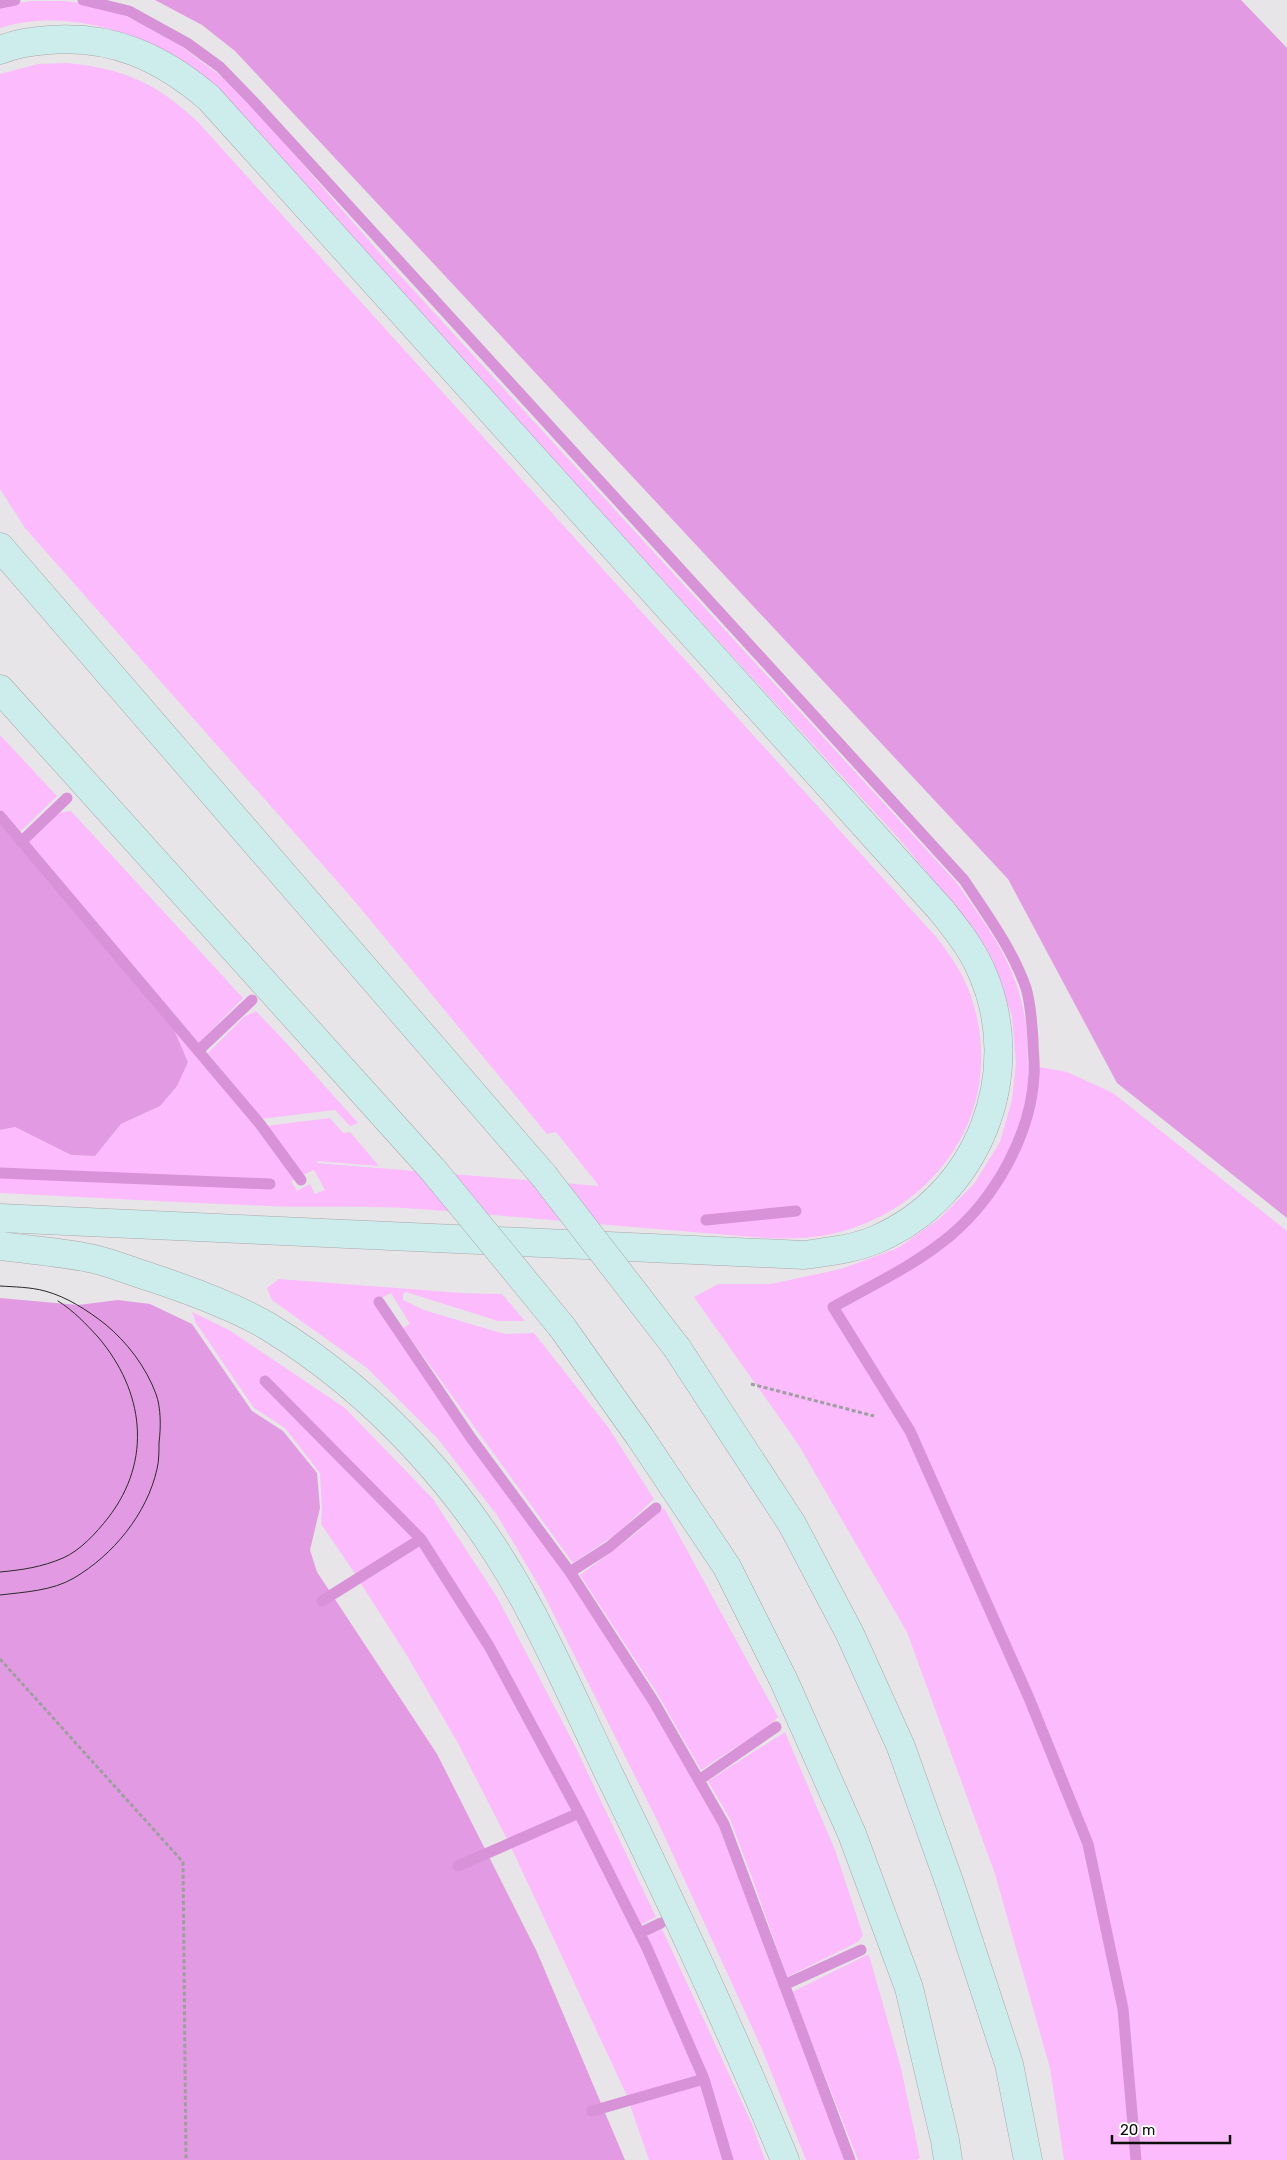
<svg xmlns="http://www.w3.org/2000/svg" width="1287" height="2160" font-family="Rubik,sans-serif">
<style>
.green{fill:#fcbbfc}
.forest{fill:#e29be2}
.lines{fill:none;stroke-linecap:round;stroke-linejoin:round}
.stream{stroke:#d892d8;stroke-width:11}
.secondary-casing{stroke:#aaa7aa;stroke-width:29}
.path{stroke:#9f9e9f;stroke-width:3;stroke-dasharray:4 2.5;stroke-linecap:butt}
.secondary{stroke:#cdeded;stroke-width:28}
.tram{stroke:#2b2a2b;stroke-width:1}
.secondary-bridge-casing{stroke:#aaa7aa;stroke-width:29;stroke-linecap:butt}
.secondary-bridge{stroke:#cdeded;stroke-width:28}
</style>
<rect width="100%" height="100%" fill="#e7e5e7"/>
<path class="green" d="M31,1H64L95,5L121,14L147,26L181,46L230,83L257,112L385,259L956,882C988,928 1016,962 1025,1019C1028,1034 1027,1050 1028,1065L1067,1072L1113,1093L1287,1231V2160H1064L1050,2068L995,1874L907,1632L798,1444L694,1297L718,1284H771L841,1269L898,1248L940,1218L974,1184L1000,1142L1012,1100L1016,1063L1012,1016L993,961L973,927L900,840L367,255L173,55C119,27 60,10 0,28V6Z
M67,63C124,69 155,82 197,121L938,939C949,954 960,969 967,986C1013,1098 943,1212 827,1235C783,1243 737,1235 693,1232C602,1225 511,1216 420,1209C370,1205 318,1208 268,1206C179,1203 89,1197 0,1193V1176L273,1186L272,1180L0,1170V1130L15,1127L71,1155L95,1156L121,1124L160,1106L188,1062L172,1025L260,1129L297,1178L291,1181L297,1191L310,1184L315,1194L325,1190L314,1170L301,1176L266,1126L330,1118L343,1133L350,1132L379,1166L317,1161V1163L599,1186L556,1132L547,1134L352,898L25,528L0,489V74L38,64Z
M0,735L57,796L19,833L0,811Z
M71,811L243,998L199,1043L26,843L57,813Z
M256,1011L290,1047L358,1123L350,1126L335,1110L261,1119L208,1053L244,1017Z
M279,1279L462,1293L502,1294L525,1321H498L406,1292L403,1294V1300L424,1310L494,1331L506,1334L534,1333L608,1427L654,1499L618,1533L573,1563L403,1328L410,1324L391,1293L377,1300L390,1326L417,1365L569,1575L652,1704L721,1826L848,2160H806L762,2049L658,1822L542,1591L497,1515L438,1439L367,1368L272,1300L267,1288Z
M192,1312L229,1330L345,1408L433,1499L497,1597L574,1744L656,1917L640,1925L582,1811L495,1649L427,1540L265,1377L261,1382L415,1538L356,1575L321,1524L322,1510L320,1473L285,1428L254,1408L196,1323Z
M664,1508L778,1717L770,1725L701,1770L657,1693L580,1575L635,1534Z
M422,1545L486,1646L575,1812L508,1841L458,1743L409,1659L360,1582Z
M785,1732L835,1850L863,1935L858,1942L787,1977L754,1883L730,1819L708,1781Z
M578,1817L645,1948L700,2077L627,2096L511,1847Z
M662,1929L752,2124L765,2160H732L708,2079L645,1937Z
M867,1955H869L901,2068L920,2158L917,2160H858L792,1992Z
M703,2082L726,2160H649L629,2102Z"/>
<path class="forest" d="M155,0H1241L1287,48V1218L1117,1083L1008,879L235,51L202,25Z
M0,824L172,1025L188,1062L177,1086L160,1106L121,1124L95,1156L71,1155L15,1127L0,1130Z
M0,1298L78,1305L118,1300L150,1304L192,1324L252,1411L283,1431L317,1473L320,1508L310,1550L317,1572L437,1754L537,1952L625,2160H0Z"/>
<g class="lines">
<path class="stream" d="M83,0L129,11L187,43L220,67L253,101L964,880C987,915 1012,948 1026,988C1031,1005 1032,1024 1033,1041C1033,1052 1035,1064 1034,1075C1031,1135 995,1198 950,1236C915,1265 873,1285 833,1307L910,1431L1029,1698L1088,1844L1123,2009L1136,2160
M0,3L15,0
M0,816L260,1124L301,1180
M21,842L67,798
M199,1050L252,1000
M0,1173L270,1184
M706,1220L796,1211
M379,1302L471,1438L570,1572L654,1702L724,1824L850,2160
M265,1381L421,1539L489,1646L579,1813L647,1948L704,2079L728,2160
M570,1572L609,1547L656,1508
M322,1601L421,1539
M699,1780L776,1727
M458,1866L579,1813
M640,1933L661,1923
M784,1985L861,1950
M592,2111L704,2079"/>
<g class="secondary-casing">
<path id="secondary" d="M0,50C15,44 33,41 49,40C112,35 161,57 209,98L941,910C956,929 971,947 981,970C1027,1072 979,1196 875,1240C853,1249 828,1252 804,1255L0,1218
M0,547L544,1176
M0,689L434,1171
M0,1246C30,1250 60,1252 89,1258C110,1262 130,1271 150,1277C189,1290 234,1306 269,1327C379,1394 472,1498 531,1612C559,1665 583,1720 609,1774C671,1901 731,2029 785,2160
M562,1327L640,1437L727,1567L784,1681L852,1834L909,1988L945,2140L948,2160
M677,1348L792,1524L850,1634L901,1747L951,1887L1009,2064L1028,2160"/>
</g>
<path class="path" d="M751,1384L874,1416
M0,1659L183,1862L186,2160"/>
<use href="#secondary" class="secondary"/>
<path class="tram" d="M0,1286C15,1287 30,1287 45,1291C67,1297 87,1310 105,1324C127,1342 146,1367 156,1394C161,1408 161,1427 159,1443C159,1451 159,1461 157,1469C147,1514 113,1555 74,1578C52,1591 24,1592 0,1595
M0,1572C22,1570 42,1567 63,1558C81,1550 96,1533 108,1518C153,1460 144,1391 98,1337C86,1324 74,1311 58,1301"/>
<g class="secondary-bridge-casing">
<path id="secondary-bridge" d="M434,1171L562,1327
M544,1176L677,1348"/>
</g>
<use href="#secondary-bridge" class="secondary-bridge"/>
</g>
<path d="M1112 2135v8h118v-8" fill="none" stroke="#0e0d0e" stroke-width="2.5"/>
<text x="1120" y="2135" font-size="15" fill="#0e0d0e" stroke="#ffffff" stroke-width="4" paint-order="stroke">20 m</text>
</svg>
